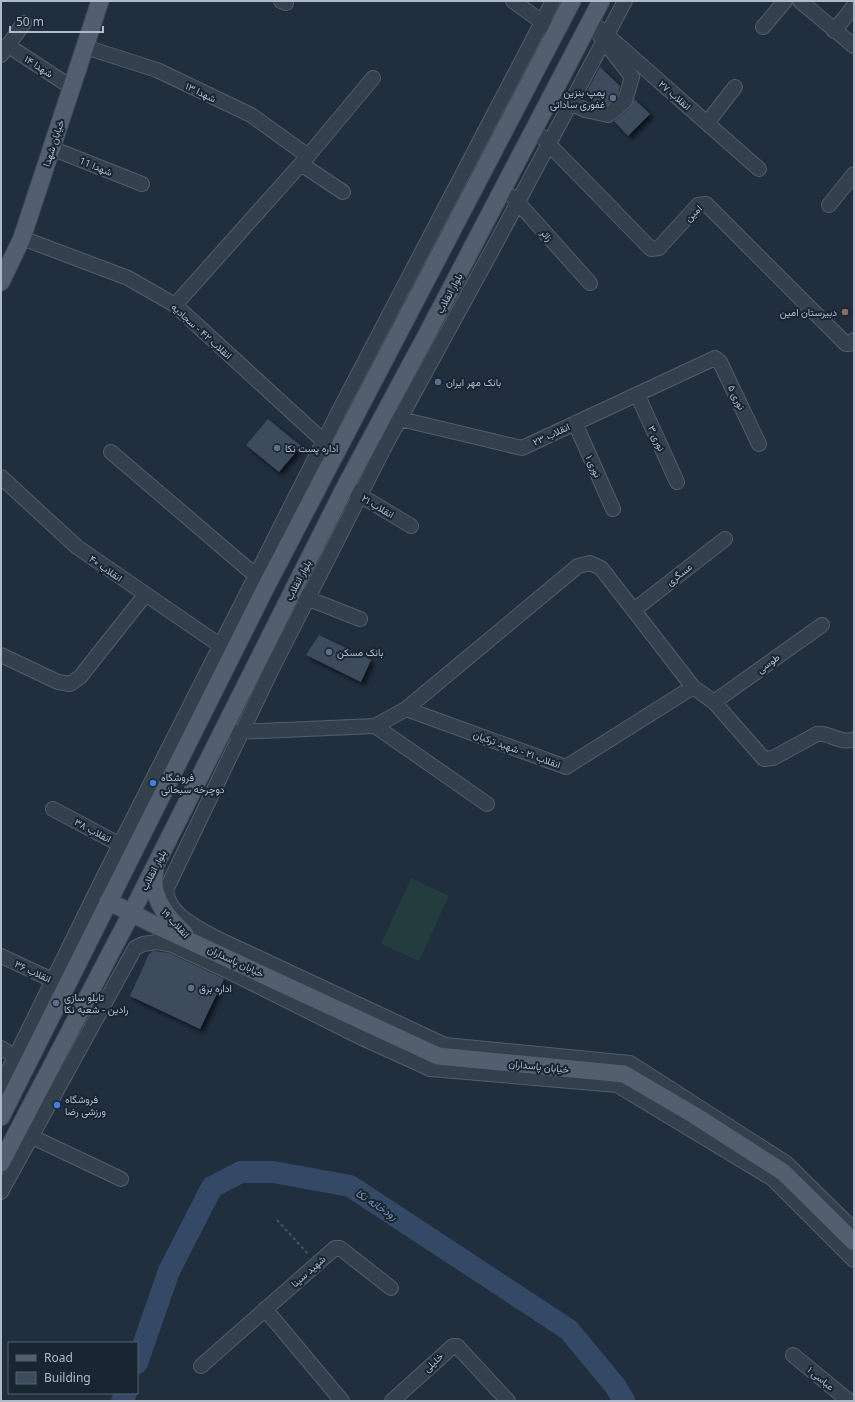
<svg xmlns="http://www.w3.org/2000/svg" width="855" height="1402" font-family="'Noto Sans',Vazirmatn,sans-serif">
<style>
.grass{fill:#233c3e}
.lines{fill:none;stroke-linecap:round;stroke-linejoin:round}
.river{stroke:#344966;stroke-width:22}
.building{fill:#3d4c5d;filter:url(#shadow)}
.minor-casing{stroke:#535d6b;stroke-width:16}
.major-casing{stroke:#3e4956;stroke-width:19}
.path{stroke:#41595c;stroke-width:2;stroke-dasharray:3 3;stroke-linecap:butt}
.minor{stroke:#35404d;stroke-width:14}
.major{stroke:#535f6e;stroke-width:17}
.service-dot{fill:#5c6f8a;stroke:#1a2532;stroke-width:1.5}
.education-dot{fill:#8d6e63;stroke:#1a2532;stroke-width:1.5}
.shop-dot{fill:#3f7fe0;stroke:#1a2532;stroke-width:1.5}
.labels{text-anchor:middle;dominant-baseline:central;stroke-width:4;stroke-linejoin:round;paint-order:stroke}
.street-label{font-size:10px;fill:#b1bac9;stroke:#1a2532}
.poi-label{font-size:10px;fill:#b1bac9;stroke:#1a2532;text-anchor:start}
.water-label{font-size:11px;font-style:italic;fill:#7691b2;stroke:#1a2532}
</style>
<defs>
<filter id="shadow"><feDropShadow dx="3.5" dy="3.5" stdDeviation="2" flood-color="#0009"/></filter>
</defs>
<rect width="100%" height="100%" fill="#212e3d"/>
<path class="grass" d="M411,878L449,896L419,961L381,944Z"/>
<g class="lines">
<path class="river" d="M137,1363L169,1271L212,1187L241,1172H273L350,1186L569,1330L616,1387L624,1401
M122,1401L126,1393"/>
</g>
<path class="building" d="M600,67L620,86L618,96L606,106L596,104L586,93Z
M634,99L650,114L628,136L614,121L630,108Z
M268,419L301,446L279,472L246,445Z
M319,635L371,660L361,682L306,655Z
M153,951L169,953L224,979L200,1029L130,996L149,954Z"/>
<g class="lines">
<g class="minor-casing">
<path id="minor" d="M281,1L286,3
M513,1L549,27
M625,1L496,243L384,448L271,671L166,890C168,914 195,926 214,937L445,1045L630,1063L786,1163L854,1230
M800,1L854,46
M591,21L759,169
M763,27L785,1
M834,31L854,6
M7,45L71,87
M85,47L157,70L251,115L308,156
M1,55L24,23
M548,102L571,103L585,110L608,115L625,101L632,77L600,36
M707,123L735,87
M534,129L651,249L659,248L698,205L706,204L846,344H849L854,340
M51,148L142,184
M301,164L343,192
M513,197L590,283
M829,205L854,174
M22,238L128,278L175,305L330,447
M175,305L308,156L373,78
M637,394L677,482
M392,417L522,448L715,358L720,362L759,444
M575,423L613,509
M111,452L262,581
M1,477L77,547L221,646
M353,491L411,526
M299,595L360,619
M634,610L725,539
M1,655L58,682L70,684L80,677L145,595
M714,702L822,625
M406,709L578,566L590,563L601,568L693,687
M375,726L487,804
M234,732L375,726L406,709L566,767L693,687L714,702L764,759L773,758L817,734C830,732 841,745 854,739
M53,809L128,849
M1,956L61,984
M1,1048L23,1062
M1,1086L104,876L341,407L553,1
M24,1133L121,1179
M1,1192L135,948L143,944L157,942L172,945L238,976L362,1038L430,1069L617,1085L773,1179L854,1260
M265,1309L342,1401
M793,1355L849,1401
M201,1366L335,1248H340L391,1288
M392,1401L453,1346H457L508,1401"/>
</g>
<g class="major-casing">
<path id="major" d="M1,282L22,238L100,1
M155,870C149,897 167,917 185,934
M108,901L153,924L438,1056L624,1074L694,1115L783,1172L854,1242
M1,1117L267,585L572,1
M1,1163L132,912L345,487L426,336L601,1"/>
</g>
<path class="path" d="M277,1220L309,1255"/>
<use href="#minor" class="minor"/>
<use href="#major" class="major"/>
</g>
<g class="service-dot">
<circle cx="613" cy="98" r="4"/>
<circle cx="438" cy="382" r="4"/>
<circle cx="277" cy="448" r="4"/>
<circle cx="329" cy="652" r="4"/>
<circle cx="191" cy="988" r="4"/>
<circle cx="56" cy="1003" r="4"/>
</g>
<circle class="education-dot" cx="845" cy="312" r="4"/>
<g class="shop-dot">
<circle cx="153" cy="783" r="4"/>
<circle cx="57" cy="1105" r="4"/>
</g>
<g class="labels">
<g class="street-label">
<text transform="translate(39 66) rotate(33)">شهدا ۱۴</text>
<text transform="translate(201 92) rotate(26)">شهدا ۱۳</text>
<text transform="translate(675 95) rotate(41)">انقلاب ۲۷</text>
<text transform="translate(53 143) rotate(-72)">خیابان شهدا</text>
<text transform="translate(96 166) rotate(22)">شهدا 11</text>
<text transform="translate(693 213) rotate(-43)">امین</text>
<text transform="translate(547 235) rotate(49)">زائر</text>
<text transform="translate(449 293) rotate(-62)">بلوار انقلاب</text>
<text transform="translate(202 331) rotate(42)">انقلاب ۴۲ - سجادیه</text>
<text transform="translate(737 397) rotate(64)">نوری ۵</text>
<text transform="translate(551 434) rotate(-25)">انقلاب ۲۳</text>
<text transform="translate(657 438) rotate(65)">نوری ۳</text>
<text transform="translate(594 466) rotate(66)">نوری ۱</text>
<text transform="translate(378 506) rotate(31)">انقلاب ۲۱</text>
<text transform="translate(106 568) rotate(35)">انقلاب ۴۰</text>
<text transform="translate(679 574) rotate(-38)">عسگری</text>
<text transform="translate(298 580) rotate(-63)">بلوار انقلاب</text>
<text transform="translate(768 663) rotate(-36)">طوسی</text>
<text transform="translate(517 749) rotate(20)">انقلاب ۲۱ - شهید ترکیان</text>
<text transform="translate(93 830) rotate(28)">انقلاب ۳۸</text>
<text transform="translate(153 870) rotate(-63)">بلوار انقلاب</text>
<text transform="translate(176 923) rotate(47)">انقلاب ۱۹</text>
<text transform="translate(236 961) rotate(25)">خیابان پاسداران</text>
<text transform="translate(33 971) rotate(25)">انقلاب ۳۶</text>
<text transform="translate(539 1066) rotate(6)">خیابان پاسداران</text>
<text transform="translate(308 1271) rotate(-42)">شهید سینا</text>
<text transform="translate(433 1362) rotate(-43)">خلیلی</text>
<text transform="translate(821 1378) rotate(39)">عباسی ۱</text>
</g>
<g class="poi-label">
<text x="605" y="92" text-anchor="end">پمپ بنزین<tspan x="605" dy="12">غفوری ساداتی</tspan></text>
<text x="837" y="312" text-anchor="end">دبیرستان امین</text>
<text x="446" y="382">بانک مهر ایران</text>
<text x="285" y="448">اداره پست نکا</text>
<text x="337" y="652">بانک مسکن</text>
<text x="161" y="777">فروشگاه<tspan x="161" dy="12">دوچرخه سبحانی</tspan></text>
<text x="199" y="988">اداره برق</text>
<text x="64" y="997">تابلو سازی<tspan x="64" dy="12">رادین - شعبه نکا</tspan></text>
<text x="65" y="1099">فروشگاه<tspan x="65" dy="12">ورزشی رضا</tspan></text>
</g>
<g class="water-label">
<text transform="translate(377 1204) rotate(33)">رودخانه نکا</text>
</g>
</g>
<rect width="855" height="1402" fill="none" stroke="#b1bac9" stroke-width="4"/>
<rect x="8" y="1342" width="130" height="52" fill="#1a2532" stroke="#56616e"/>
<rect x="16" y="1355" width="20" height="6" fill="#535f6e" stroke="#56616e"/>
<text x="44" y="1362" font-size="12" fill="#b1bac9">Road</text>
<rect x="16" y="1372" width="20" height="12" fill="#3d4c5d" stroke="#56616e"/>
<text x="44" y="1382" font-size="12" fill="#b1bac9">Building</text>
<path d="M10 26v6h93v-6" fill="none" stroke="#b1bac9" stroke-width="2"/>
<text x="16" y="26" font-size="12" fill="#b1bac9" stroke="#1a2532" stroke-width="3" paint-order="stroke">50 m</text>
</svg>
